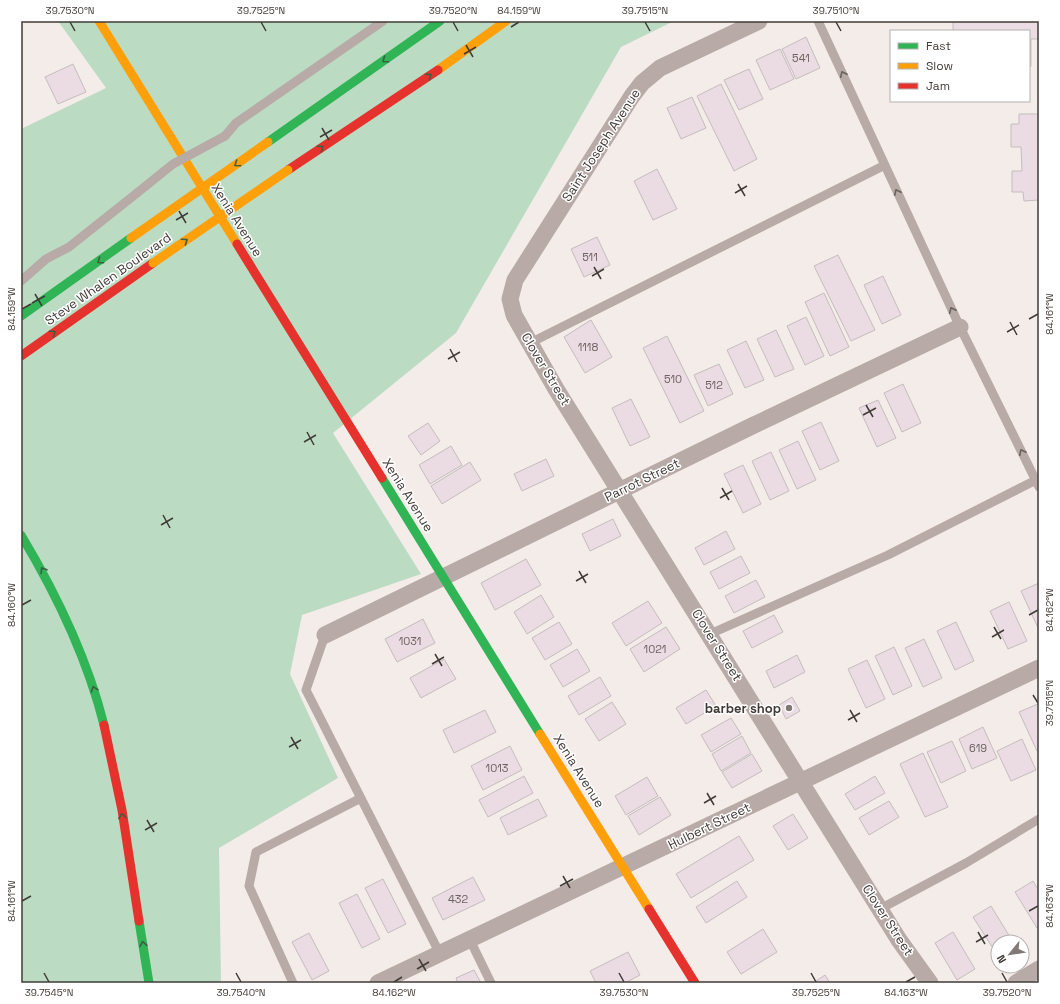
<svg xmlns="http://www.w3.org/2000/svg" width="1060" height="1004" font-family="'Space Grotesk',sans-serif">
<style>
.green{fill:#bbdcc3}
.building{fill:#ebdbe2;stroke:#c4bdbe}
.lines{fill:none;stroke-linecap:round;stroke-linejoin:round}
.lane{stroke:#b8aba7;stroke-width:9}
.street{stroke:#b8aba7;stroke-width:17}
.fast{stroke:#30b455;stroke-width:9}
.slow{stroke:#ff9f0a;stroke-width:9}
.jam{stroke:#e5322d;stroke-width:9}
.lane-bridge{stroke:#b8aba7;stroke-width:9}
.slow-bridge{stroke:#ff9f0a;stroke-width:9}
.oneway{stroke:#3c5f41}
.oneway2{stroke:#6b625f}
.ticks{fill:none;stroke:#413b38;stroke-width:1.5}
.poi-dot{fill:#807976;stroke:#fff;stroke-width:1.5}
.labels{text-anchor:middle;dominant-baseline:central;stroke-width:3;stroke-linejoin:round;paint-order:stroke}
.number-label{font-size:11px;fill:#6c6362}
.street-label{font-size:13px;fill:#413b38;stroke:#fff}
.poi-label{font-size:13px;font-weight:bold;fill:#413b38;stroke:#fff;text-anchor:end}
.neatline{fill:none;stroke:#413b38;stroke-width:1.5}
.ticks-label{font-size:10px;text-anchor:middle;fill:#413b38}
</style>
<rect width="100%" height="100%" fill="#f4ece8"/>
<path class="green" d="M58,21H674L621,47L456,333L333,433L421,574L302,615L290,674L338,778L219,848L221,983H21V129L106,88Z"/>
<path class="building" d="M953,21H1039V39H1031V66L1029,68V31H953Z
M806,37L820,68L796,79L782,49Z
M780,49L794,79L770,90L756,60Z
M73,64L86,92L58,104L45,77Z
M749,69L763,99L739,110L724,80Z
M721,84L757,159L734,171L697,96Z
M692,97L706,128L681,139L667,108Z
M1019,114H1039V200L1024,201L1023,192H1012V171H1022L1021,147H1011V124H1019Z
M657,169L677,209L653,220L634,181Z
M597,237L610,265L584,277L571,249Z
M838,255L875,330L851,341L814,266Z
M883,276L901,315L882,324L864,285Z
M824,293L849,347L830,356L805,302Z
M806,317L824,356L805,365L787,326Z
M591,320L612,357L585,373L564,337Z
M776,330L794,369L775,377L757,339Z
M667,336L704,411L680,423L643,348Z
M746,341L764,380L745,388L727,350Z
M719,364L733,394L708,406L694,375Z
M903,384L921,423L902,432L884,393Z
M631,399L650,437L630,446L612,408Z
M878,400L896,438L877,447L859,408Z
M821,422L839,461L820,470L802,431Z
M428,423L440,441L421,455L408,436Z
M798,441L816,480L797,489L779,450Z
M451,446L462,465L430,484L419,465Z
M771,452L789,491L770,500L752,461Z
M546,459L554,476L522,491L514,474Z
M470,462L481,480L442,504L431,486Z
M743,465L761,504L743,513L724,474Z
M613,519L621,536L590,551L582,534Z
M726,531L735,549L704,565L695,548Z
M741,556L750,573L719,589L710,572Z
M526,559L541,585L495,610L481,583Z
M756,580L765,597L734,613L725,596Z
M1039,583V630L1021,591Z
M541,595L554,617L527,634L514,612Z
M648,601L662,623L626,646L612,623Z
M1009,602L1027,641L1008,649L990,611Z
M774,615L783,632L752,648L743,631Z
M423,619L435,643L397,662L385,639Z
M559,622L572,644L545,660L532,638Z
M956,622L974,661L955,670L937,631Z
M666,627L680,649L644,672L630,649Z
M924,639L942,678L923,687L905,648Z
M894,647L912,686L893,695L875,656Z
M577,649L590,671L563,687L550,665Z
M797,655L805,672L774,688L766,671Z
M444,659L456,679L421,698L410,678Z
M867,660L885,699L866,708L848,669Z
M600,677L611,696L579,715L568,696Z
M706,690L716,706L686,724L676,708Z
M792,697L800,711L786,719L779,705Z
M612,702L626,724L599,741L585,719Z
M1038,704L1039,750L1037,751L1019,712Z
M485,710L496,732L454,753L443,730Z
M731,718L741,734L711,752L701,735Z
M983,727L997,758L972,769L959,739Z
M742,736L751,753L721,771L712,754Z
M1022,739L1036,770L1011,781L997,751Z
M952,741L966,771L941,783L927,752Z
M510,746L522,770L483,790L471,766Z
M923,753L948,807L925,817L900,764Z
M752,754L762,771L732,788L722,772Z
M524,776L533,793L488,817L479,800Z
M875,776L885,793L855,810L845,794Z
M647,777L658,796L626,815L615,796Z
M660,797L671,815L639,835L628,816Z
M538,799L547,816L508,835L500,818Z
M889,801L899,817L869,835L859,818Z
M793,814L808,838L788,850L773,826Z
M739,836L754,860L691,898L676,874Z
M473,877L485,900L443,920L432,898Z
M383,879L406,924L388,933L365,888Z
M737,881L747,897L706,923L696,907Z
M1033,881L1039,891V927L1037,928L1015,892Z
M357,894L380,939L362,948L339,903Z
M991,906L1013,942H998V952L996,953L973,917Z
M763,929L777,952L741,974L727,952Z
M953,932L975,969L957,980L935,943Z
M309,933L329,971L312,980L292,942Z
M628,952L640,975L625,983H596L590,971Z
M474,970L481,983H458L456,978Z
M825,975L830,983H813Z"/>
<g class="lines">
<path class="lane" d="M818,21L960,327L1039,487
M225,136L236,123L383,21
M21,281L46,259L69,247L137,193
M530,343L885,165
M710,634L888,555L1036,480
M325,635L306,690L440,954
M880,909L966,863L1039,819
M470,940L491,983
M293,983L249,886L256,852L361,798"/>
<path class="street" d="M759,21L660,68L642,83L632,96L515,280L510,299L514,315L556,389L899,940L930,983
M325,635L752,426L960,327
M378,983L1039,668
M1016,983L1039,969"/>
<path class="fast" d="M268,142L440,21
M21,316L131,238
M382,478L540,734
M21,535C57,595 87,657 104,725
M139,921L149,983"/>
<path class="slow" d="M99,21L237,244
M438,70L506,21
M540,734L649,909"/>
<path class="jam" d="M288,170L438,70
M237,244L382,478
M21,356L153,263
M104,725L122,810L139,921
M649,909L695,983"/>
<path class="lane-bridge" d="M137,193L173,164L225,136"/>
<path class="slow-bridge" d="M131,238L268,142
M153,263L288,170"/>
</g>
<defs><path id="oneway-chevron" d="M-2-3.5L2.5 0L-2 3.5" fill="none" stroke-width="1.6" stroke-linecap="round" stroke-linejoin="round"/></defs>
<g class="oneway">
<use href="#oneway-chevron" transform="translate(385 60) rotate(145)"/>
<use href="#oneway-chevron" transform="translate(429 76) rotate(-34)"/>
<use href="#oneway-chevron" transform="translate(321 148) rotate(-34)"/>
<use href="#oneway-chevron" transform="translate(237 164) rotate(145)"/>
<use href="#oneway-chevron" transform="translate(185 241) rotate(-35)"/>
<use href="#oneway-chevron" transform="translate(100 261) rotate(145)"/>
<use href="#oneway-chevron" transform="translate(53 333) rotate(-35)"/>
<use href="#oneway-chevron" transform="translate(43 570) rotate(-122)"/>
<use href="#oneway-chevron" transform="translate(94 689) rotate(-109)"/>
<use href="#oneway-chevron" transform="translate(122 816) rotate(-99)"/>
<use href="#oneway-chevron" transform="translate(143 944) rotate(-99)"/>
</g>
<g class="oneway2">
<use href="#oneway-chevron" transform="translate(843 74) rotate(-115)"/>
<use href="#oneway-chevron" transform="translate(897 192) rotate(-115)"/>
<use href="#oneway-chevron" transform="translate(952 310) rotate(-115)"/>
<use href="#oneway-chevron" transform="translate(1022 452) rotate(-116)"/>
</g>
<path class="ticks" d="M70,22L75,31M261,22L266,31M453,22L458,31M645,22L650,31M836,22L841,31M511,27L519,22M466,45L473,57M464,54L476,47M322,128L329,140M320,137L332,130M738,184L745,196M735,193L747,186M179,211L186,223M176,220L188,213M594,267L601,279M592,276L604,269M35,294L42,306M32,303L45,296M22,309L31,304M1029,319L1038,314M1010,322L1017,335M1007,332L1019,325M450,349L457,362M448,359L460,352M866,405L873,417M863,415L876,408M307,432L314,445M304,442L316,435M722,488L729,500M720,498L732,491M163,515L170,528M161,525L173,518M579,571L586,583M576,581L588,574M22,605L31,600M1029,615L1038,610M994,627L1001,639M992,637L1004,630M435,654L442,666M432,664L444,657M1033,695L1038,703M850,710L857,722M848,720L860,713M291,737L298,749M289,747L301,740M707,793L714,805M704,803L716,796M147,820L154,832M145,830L157,823M563,876L570,888M560,886L573,879M22,901L31,896M1029,911L1038,906M978,932L985,944M976,942L988,935M419,959L426,971M417,969L429,962M44,973L49,982M236,973L241,982M619,973L624,982M811,973L816,982M1002,973L1007,982M394,982L402,977M906,982L915,977"/>
<circle class="poi-dot" cx="789" cy="708" r="4"/>
<g class="labels">
<g class="number-label">
<text x="801" y="58">541</text>
<text x="590" y="257">511</text>
<text x="588" y="347">1118</text>
<text x="673" y="379">510</text>
<text x="714" y="385">512</text>
<text x="410" y="641">1031</text>
<text x="655" y="649">1021</text>
<text x="978" y="748">619</text>
<text x="497" y="768">1013</text>
<text x="458" y="899">432</text>
</g>
<g class="street-label">
<text transform="translate(601 145) rotate(-57)">Saint Joseph Avenue</text>
<text transform="translate(237 220) rotate(58)">Xenia Avenue</text>
<text transform="translate(108 279) rotate(-35)">Steve Whalen Boulevard</text>
<text transform="translate(546 369) rotate(59)">Clover Street</text>
<text transform="translate(642 480) rotate(-26)">Parrot Street</text>
<text transform="translate(408 495) rotate(58)">Xenia Avenue</text>
<text transform="translate(717 645) rotate(58)">Clover Street</text>
<text transform="translate(579 771) rotate(58)">Xenia Avenue</text>
<text transform="translate(709 826) rotate(-26)">Hulbert Street</text>
<text transform="translate(888 920) rotate(57)">Clover Street</text>
</g>
<g class="poi-label">
<text x="781" y="708">barber shop</text>
</g>
</g>
<rect width="1060" height="1004" fill="none" stroke="#ffffff" stroke-width="44"/>
<rect x="890" y="30" width="140" height="72" fill="#ffffff" stroke="#b3b1af"/>
<rect x="898" y="43" width="20" height="6" fill="#30b455" stroke="#b3b1af"/>
<text x="926" y="50" font-size="12" fill="#413b38">Fast</text>
<rect x="898" y="63" width="20" height="6" fill="#ff9f0a" stroke="#b3b1af"/>
<text x="926" y="70" font-size="12" fill="#413b38">Slow</text>
<rect x="898" y="83" width="20" height="6" fill="#e5322d" stroke="#b3b1af"/>
<text x="926" y="90" font-size="12" fill="#413b38">Jam</text>
<g transform="translate(1010 954) rotate(240)"><circle r="19" fill="#ffffff" stroke="#b3b1af"/>
<path d="M0-3L7 15L0 10L-7 15Z" fill="#807976"/>
<text y="-6" font-size="11" font-weight="bold" text-anchor="middle" fill="#413b38">N</text>
</g>
<rect x="22" y="22" width="1016" height="960" class="neatline"/>
<g class="ticks-label">
<text x="70" y="14">39.7530°N</text>
<text x="261" y="14">39.7525°N</text>
<text x="453" y="14">39.7520°N</text>
<text x="519" y="14">84.159°W</text>
<text x="645" y="14">39.7515°N</text>
<text x="836" y="14">39.7510°N</text>
<text transform="translate(11 309) rotate(-90)" y="4">84.159°W</text>
<text transform="translate(1049 314) rotate(-90)" y="4">84.161°W</text>
<text transform="translate(11 605) rotate(-90)" y="4">84.160°W</text>
<text transform="translate(1049 610) rotate(-90)" y="4">84.162°W</text>
<text transform="translate(1049 703) rotate(-90)" y="4">39.7515°N</text>
<text transform="translate(11 901) rotate(-90)" y="4">84.161°W</text>
<text transform="translate(1049 906) rotate(-90)" y="4">84.163°W</text>
<text x="49" y="996">39.7545°N</text>
<text x="241" y="996">39.7540°N</text>
<text x="394" y="996">84.162°W</text>
<text x="624" y="996">39.7530°N</text>
<text x="816" y="996">39.7525°N</text>
<text x="906" y="996">84.163°W</text>
<text x="1007" y="996">39.7520°N</text>
</g>
</svg>
